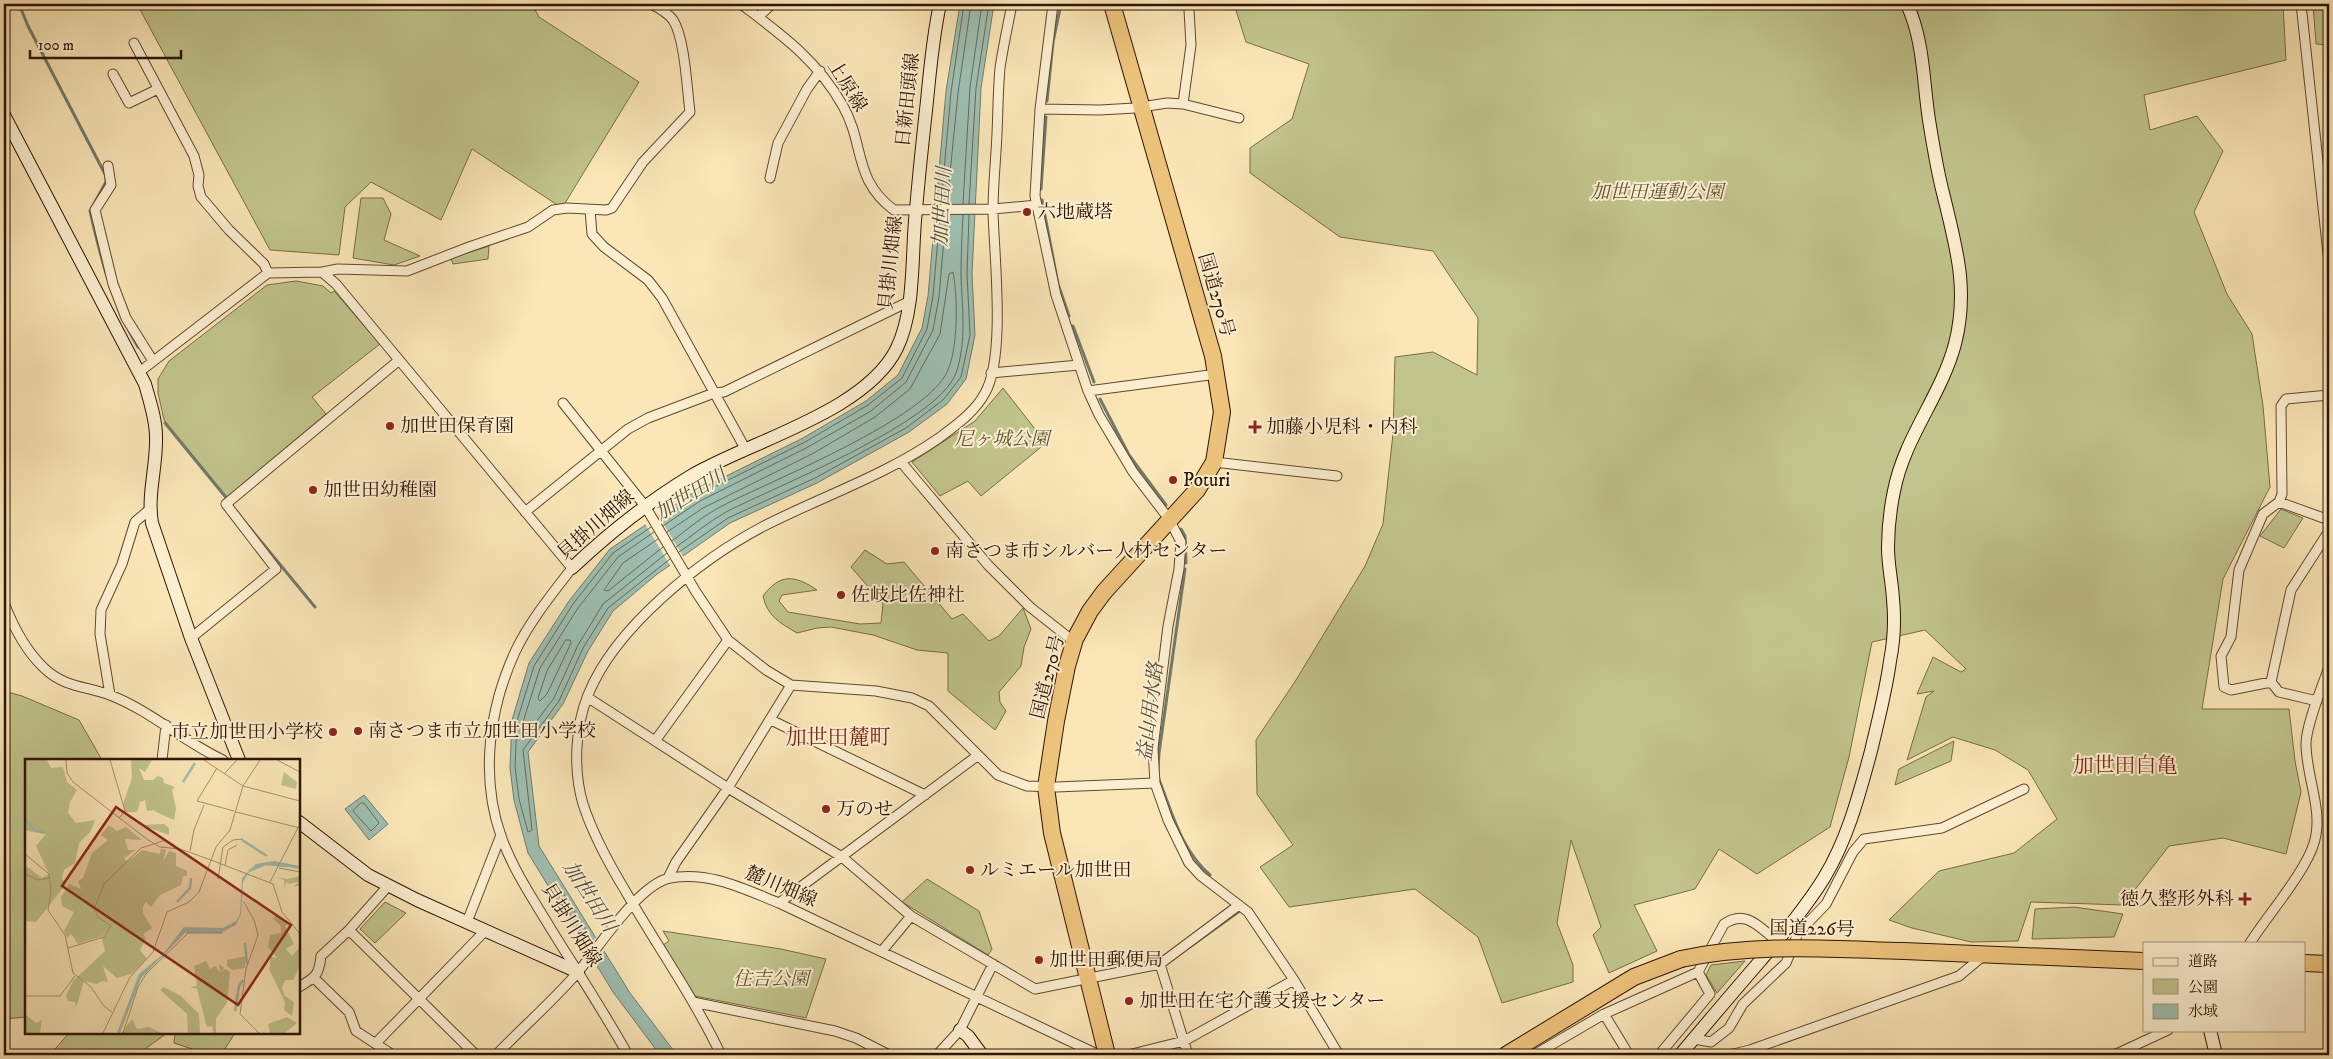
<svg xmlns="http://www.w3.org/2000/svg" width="2333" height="1059" font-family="'IM FELL DW Pica','Noto Serif JP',serif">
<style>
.green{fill:#c1c48c;stroke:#786c46}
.water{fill:#9ebfb2;stroke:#717b6b}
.pier{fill:#fae6b7}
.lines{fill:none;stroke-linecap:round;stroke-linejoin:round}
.shore{stroke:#666a5a;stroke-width:1}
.stream{stroke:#717b6b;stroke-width:3}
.street-casing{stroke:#61482e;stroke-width:11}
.secondary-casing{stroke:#2e1401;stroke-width:14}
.highway-casing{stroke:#2e1401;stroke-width:18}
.street{stroke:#fcefd0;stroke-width:9}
.secondary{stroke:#fcefd0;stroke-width:12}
.highway{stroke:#edc37c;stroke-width:16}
.highway-bridge-casing{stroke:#2e1401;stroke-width:18;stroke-linecap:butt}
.highway-bridge{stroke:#edc37c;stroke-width:16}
.poi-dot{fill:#8f2418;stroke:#fcefd0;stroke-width:2}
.labels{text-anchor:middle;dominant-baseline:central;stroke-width:4;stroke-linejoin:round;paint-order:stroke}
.street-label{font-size:19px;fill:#2e1401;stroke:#fcefd0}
.park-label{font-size:19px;font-style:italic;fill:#615232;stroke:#fcefd0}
.poi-label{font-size:19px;fill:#2e1401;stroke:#fcefd0;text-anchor:start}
.water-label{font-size:20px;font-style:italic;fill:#55503f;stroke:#fcefd0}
.quarter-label{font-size:21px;fill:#7a1f14;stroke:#fcefd0}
.inset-river{fill:none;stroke:#9ebfb2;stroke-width:2.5}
.inset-road{fill:none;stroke:#a8926e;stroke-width:1}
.view{fill:#8f2418;fill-opacity:0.15;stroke:#8f2418;stroke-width:2.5}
.inset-edge{fill:none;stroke:#2e1401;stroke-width:2.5}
</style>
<rect width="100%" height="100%" fill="#fae6b7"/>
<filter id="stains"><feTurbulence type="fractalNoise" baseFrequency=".004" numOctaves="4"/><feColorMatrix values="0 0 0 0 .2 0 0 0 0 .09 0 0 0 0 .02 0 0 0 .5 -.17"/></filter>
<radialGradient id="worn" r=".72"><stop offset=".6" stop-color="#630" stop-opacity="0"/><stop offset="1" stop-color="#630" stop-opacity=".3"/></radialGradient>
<path class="green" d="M137,4H532L539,17L639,82L562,208L472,149L441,220L371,182L345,207L339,255L270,250Z
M1234,4H2283L2286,60L2144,95L2150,130L2197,116L2223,151L2194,212L2227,294L2252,334L2263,406L2270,487L2223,579L2202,709H2289L2295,761L2301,792L2286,854L2223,838L2169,846L2123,905L2031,902L2018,941L1971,942L1912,928L1889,920L1939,871L2014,853L2057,819L2028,770L1995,750L1953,737L1907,760L1926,697L1934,691L1917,694L1933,657L1961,672L1966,669L1925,630L1872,642L1849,757L1830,827L1757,874L1719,849L1695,889L1634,905L1657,951L1609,973L1593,935L1601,927L1571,840L1557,923L1573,965V982L1502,1003L1478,937L1415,889L1289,907L1260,867L1293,845L1257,794L1256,740L1296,680L1365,566L1383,524L1393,434L1395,357L1433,352L1477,375L1478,318L1433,251L1340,237L1250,173V148L1292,119L1309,64L1246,42Z
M2313,4H2329V45L2316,44Z
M361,198H383L391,214L384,240L420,256L394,265L353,258Z
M489,246L488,259L453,264L451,258Z
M296,281L323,286L331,293L334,291L380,344L312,397L326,414L227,497L164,420L158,393V379L169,361L267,285Z
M1003,388L1046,443L981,496L968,481L940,496L912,462L975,421Z
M2281,509L2303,518L2284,548L2260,536Z
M865,550L887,564L904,562L952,619L963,614L989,641L999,636L1023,608L1031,629L1024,647L1021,666L999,692L1000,702L1006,711L995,730L948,691V653L917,650L873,635L831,627L817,628L797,633C780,623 767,616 763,596C780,573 795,575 817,590L782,595L779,601L788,612L860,624L881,623L883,604L851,567Z
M4,691L22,696L79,720L102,760H26V1017L4,1019Z
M1954,741L1951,761L1895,785L1899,769Z
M927,879L979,911L992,949L988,955L902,902Z
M385,902L406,913L375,943L360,929Z
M2074,907L2123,914L2114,937L2032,939L2035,909Z
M663,931L781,949L826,959L806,1018L695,996L663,945L669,941Z
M1745,961L1717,993L1706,975L1711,965Z
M69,1033H167L137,1055H50Z
M175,1033H235L221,1055H210L174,1043Z"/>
<path class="water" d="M960,4H994L981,88L972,274L975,335L966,379L947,404L909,432L817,483L730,523L656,575L613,611L588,651L563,704L528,752L539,846L630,993L677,1055H660L613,992L528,853L514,800L510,768L512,720L529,663L569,601L610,549L694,492L803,438L866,401L898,375L922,328L928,296L946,91Z
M364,795L388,824L369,840L345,809Z"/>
<path class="pier" d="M657,513L684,558L671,567L644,522Z
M598,935L606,949L593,965L584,951Z"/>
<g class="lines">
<path class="shore" d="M941,204L951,92L964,4
M947,204L958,93L971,4
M963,204L970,87L982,4
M969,204L976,88L989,4
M660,521L696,496L805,442L868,405L902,378L927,329L933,296L940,215
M663,526L700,501L808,447L871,411L906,382L933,330L939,297L946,215
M651,527L613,553L573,604L534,666L517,721L515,767L519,799L528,832L532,830L523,750L559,701L583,648L608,608L670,559
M654,532L618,557L578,608L540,668L523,722L524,735L527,734L554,698L578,645L603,604L667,553
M667,532L703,508L812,454L875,417L910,389L940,334L949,274L953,272C958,297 958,347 948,370C929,418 770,481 722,506C704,515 688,529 672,541
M658,539L623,563L604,590L608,591L663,547
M676,547C692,536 708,522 726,512C774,487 938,423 956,373C967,341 962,308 961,275C961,255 962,235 963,215
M679,552L728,518L815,478L906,428L943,400L961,377L970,335L967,274L969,215
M566,640H570L571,643L547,694L540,701L538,698L547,671Z
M361,803H364L379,823L371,831L353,811Z
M590,947L558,895L559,892L563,893L594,943"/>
<path class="stream" d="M19,4L28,26L106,176V182L90,211C101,259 112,304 138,347
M1047,101L1053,42L1061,4
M1041,189L1046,117
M1042,200L1058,284L1069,316
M1073,326L1094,382
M1100,399L1129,455L1166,505
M165,423L228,500
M236,511L315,607
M1181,529L1185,536L1186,563
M1158,769L1159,753L1185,569
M1158,777C1172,812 1181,850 1210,875
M1191,946L1241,910"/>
<g class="street-casing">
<path id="street" d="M741,4C782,35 817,60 843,106C865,145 853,180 894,210L993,209L1037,205
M1053,4L1040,109L1035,196L1056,295L1088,391L1099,415L1133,472L1169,519L1181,542L1179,569L1168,626L1153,748L1155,783L1168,820L1189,863L1201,876L1248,912L1294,980L1339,1055
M2301,4L2329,263
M758,17L772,4
M134,43L194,156L199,175L198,186L201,197L229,230L264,264L268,273
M113,74L129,103L158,89
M1183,104L1191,45L1189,10
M1040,109L1100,110L1135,108L1167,103L1183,104L1239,118
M108,166L111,185L95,210L113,284L126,318L153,361
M770,178L778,143L807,89L820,71
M590,210L592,234L604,247L648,280L662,298L746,450
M322,272L336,284L572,568C552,594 529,622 515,652C489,709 480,776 501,836C513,870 533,899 551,929C577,971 604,1012 628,1055
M138,373L268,273L322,272L338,269L407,271L469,247L528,227L553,210L567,208L606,210L612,208L643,162L690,112C687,90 685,38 673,20C668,13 659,8 651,4
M991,373L1079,365
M1088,391L1217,374
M563,403L645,506L696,592L728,640L766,670L791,685L876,691L912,698L929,706L998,775L1027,786L1056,787L1155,783
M901,462L988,565L1030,607L1068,637L1075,639
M1214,462L1337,476
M2279,502L2329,520
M525,512L628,429L648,418L714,393L724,392L908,302
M4,603C13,626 26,651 44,668C65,688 86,686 110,695C151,711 184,742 223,760
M191,638L276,569L226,504L398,361
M2271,682L2291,590L2329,531
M110,695L100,634L101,610L122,564L135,522L150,509
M587,697L728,788L842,857L911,916L1035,989L1160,964L1239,905
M2317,701L2279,692L2271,682L2231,690L2224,687L2221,656L2231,637L2239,570L2263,514L2279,502L2282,494L2281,406L2286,399L2329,395
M771,720L925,795
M655,741L728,640
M162,760L166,725
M668,878L676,862L728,788L791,685
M388,886L349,930L476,1055
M779,903L977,756
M467,922L501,835
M2250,943C2267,916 2306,871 2314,843C2324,811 2306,777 2306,744C2306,725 2322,687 2329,667
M882,951L911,916
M1160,964L1188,1055
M314,978L349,1012L356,1031L393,1055
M299,987C316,977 319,975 321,956L349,930
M693,1002L835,1031L856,1038L889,1055
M1604,1014L1698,972L1724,924C1746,909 1759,927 1777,941
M1694,1039L1711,1042L1729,1028L1743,1004L1786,963L1798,933L1826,904L1853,852L1864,839L1942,828L2024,789
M376,1043L485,931
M496,1055C523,1027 553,1001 578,972C599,947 639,884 670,878C710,871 744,889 779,903L1099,1055
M721,1055C694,998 657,946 626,892C609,864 593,835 583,804C573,770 575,727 588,695C615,627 701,559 764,526C823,496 884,476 939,438C956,425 975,412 985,393C1006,355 994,256 993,211C993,185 996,159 997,133C998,112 998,89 1000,68C1003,47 1008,25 1012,4
M937,1055L960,1030L993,964
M1128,1055L1184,1041L1294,980
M1534,1055L1604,1014L1629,1055
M1659,1055L1710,994L1698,972
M1729,1055L1750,1050L1959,976L1983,956
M2114,1055L2168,1030"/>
</g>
<g class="secondary-casing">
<path id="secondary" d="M4,115L145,384C150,402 156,419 156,437C157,466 147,494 152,523L191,638L239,760
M572,568C609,533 648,502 691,476C750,441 866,412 897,348C916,308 911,253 916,210C919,174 923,137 927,101C930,69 933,36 940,4
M299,822L368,875L417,900L578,972
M960,1030L968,1036L982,1055
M2210,1030L2216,1055
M1680,1055C1707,1023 1734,991 1761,960C1783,934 1806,907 1824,878C1848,838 1859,795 1871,751C1878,721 1886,691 1890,661C1894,641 1895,620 1893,599C1892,582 1888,565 1888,548C1888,529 1890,510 1894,491C1904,438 1941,396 1955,344C1969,289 1956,247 1943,193C1937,170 1933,145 1929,120C1923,81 1924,41 1907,4"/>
</g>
<g class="highway-casing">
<path id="highway" d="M1904,951L2144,961
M2304,963L2329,964
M1107,1055L1052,833L1046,787L1056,721L1067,666L1075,639L1090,611L1104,592L1197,490L1214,462L1222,412L1213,356L1112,4
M1506,1055L1634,977L1681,959"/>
</g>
<use href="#street" class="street"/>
<use href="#secondary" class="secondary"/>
<use href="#highway" class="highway"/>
<g class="highway-bridge-casing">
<path id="highway-bridge" d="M1681,959C1756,943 1829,949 1904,951"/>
</g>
<use href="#highway-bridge" class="highway-bridge"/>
</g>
<g class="poi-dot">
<circle cx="1027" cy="212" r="5"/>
<circle cx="390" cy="426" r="5"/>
<path d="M1252.5 419.5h5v5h5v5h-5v5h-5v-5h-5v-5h5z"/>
<circle cx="1173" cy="480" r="5"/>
<circle cx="313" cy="490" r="5"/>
<circle cx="935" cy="551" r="5"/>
<circle cx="841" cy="595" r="5"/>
<circle cx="358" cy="731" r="5"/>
<circle cx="333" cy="732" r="5"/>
<circle cx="826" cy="809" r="5"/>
<circle cx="970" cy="870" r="5"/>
<path d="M2242.5 891.5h5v5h5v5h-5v5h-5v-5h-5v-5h5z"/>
<circle cx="1039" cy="960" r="5"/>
<circle cx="1129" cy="1001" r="5"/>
</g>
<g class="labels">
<g class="street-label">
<text transform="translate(847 86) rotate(58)">上原線</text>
<text transform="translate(908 100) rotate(-84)">日新田頭線</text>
<text transform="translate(891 263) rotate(-84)">貝掛川畑線</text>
<text transform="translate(1216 295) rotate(74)">国道270号</text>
<text transform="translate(596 525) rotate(-41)">貝掛川畑線</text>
<text transform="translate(1048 677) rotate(-76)">国道270号</text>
<text transform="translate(781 887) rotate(23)">麓川畑線</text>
<text transform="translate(571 925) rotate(58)">貝掛川畑線</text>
<text transform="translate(1812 929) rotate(1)">国道226号</text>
</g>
<g class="park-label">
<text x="1657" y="192">加世田運動公園</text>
<text x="1002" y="439">尼ヶ城公園</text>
<text x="771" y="979">住吉公園</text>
</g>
<g class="poi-label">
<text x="1037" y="212">六地蔵塔</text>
<text x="400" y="426">加世田保育園</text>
<text x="1266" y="427">加藤小児科・内科</text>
<text x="1183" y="480">Poturi</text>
<text x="323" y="490">加世田幼稚園</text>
<text x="945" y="551">南さつま市シルバー人材センター</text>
<text x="851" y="595">佐岐比佐神社</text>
<text x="368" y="731">南さつま市立加世田小学校</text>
<text x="323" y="732" text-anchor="end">市立加世田小学校</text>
<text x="836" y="809">万のせ</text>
<text x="980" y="870">ルミエール加世田</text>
<text x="2234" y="899" text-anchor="end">徳久整形外科</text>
<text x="1049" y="960">加世田郵便局</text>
<text x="1139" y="1001">加世田在宅介護支援センター</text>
</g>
<g class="water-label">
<text transform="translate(943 207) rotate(-87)">加世田川</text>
<text transform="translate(691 495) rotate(-32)">加世田川</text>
<text transform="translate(1151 712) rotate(-83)">益山用水路</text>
<text transform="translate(589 897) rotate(57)">加世田川</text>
</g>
<g class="quarter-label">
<text x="838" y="738">加世田麓町</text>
<text x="2125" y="766">加世田白亀</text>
</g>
</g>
<g transform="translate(25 759)">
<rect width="275" height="275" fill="#fae6b7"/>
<path d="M0,1H22L26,9L38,8L42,23L52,31L45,43L43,54L51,64L70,61L66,72L54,84L50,104L39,111L37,120L41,125L11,163L0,162V106L17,119L24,115L11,87L21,75L2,72L0,68ZM106,1H127L120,13L114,9L119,21H128L133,17L138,19L139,24L150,28L147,31L151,49L149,61L129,52L132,51L122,52L120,41L115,43L112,53H100L98,45L107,19ZM259,13L272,23L271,30L256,26ZM139,65L144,69V76L116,66ZM84,66L92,72L101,68L117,81L100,80L103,91H110L101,98L99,96L100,101L104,102L117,91L135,95L136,90L141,91L138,102L144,92L151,94V107L162,112V117H158L156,126L135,136L126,148L121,143L118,147V154L127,169L118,175L121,180L115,191L122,200L106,215L92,219L78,207L83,223L77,222L72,225L59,222L51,249L50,243L43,242L41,236L48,222L80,192L77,180L87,167L78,177L53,185L46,175L42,179L39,172L49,153L37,147L36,138L44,125L56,130L53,122L58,119L67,94L83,81L76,76ZM275,117V126L268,128L274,123L262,125L264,122L261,124L260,130L259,121L250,118L262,120ZM250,155L263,164L260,167L269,185L261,190L267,197L275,188V207L268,221H260L257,229L260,237L269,243L267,257L259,251L260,243L244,210L246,198L252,199L243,188L245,176L256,174V167L246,158L249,160ZM221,197L220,209L207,211L202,207V201ZM181,202L185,210L191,207L194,213H195L194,205L199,209L196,213L200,210L205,213L202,244L191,259V274H188L187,267L182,268L172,230L165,228L172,227L169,207ZM139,228L156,237L174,255L175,274H163L162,255L135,231ZM0,255L11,264L17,261L15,274H0ZM262,258L272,264L260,274H245L243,265ZM107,260L112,270L124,268L136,274H96Z" fill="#c1c48c"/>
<path d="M249,102L275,107V110L241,104L226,110L218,123L216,155L211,166L195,174H160L116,219L95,274H92L114,215L138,195L159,168L198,169L211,162L215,155L217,119L231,105Z" fill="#9ebfb2"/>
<path class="inset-river" d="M158,23L170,4M0,59L9,71L20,74M217,81L242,97M224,112L240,105L263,107M152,143L165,129L166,119M220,184L222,205M210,252L214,227L218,221"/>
<path class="inset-road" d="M41,1L42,14L48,23L123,81L135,88L155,90L186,101M85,1L100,52L94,59M179,1L218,27L275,42M252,1L275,13M192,9L172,42L209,52M200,14L212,1M211,53L275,69M165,92L169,71L179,46M0,95L24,115L26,132L23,151L40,176L48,214L65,227L79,247L87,253M186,101L248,125L257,153L275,175M200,106L203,91L212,86M254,109L275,113M0,115L13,121L25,119M193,120L198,88L208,81L218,80M245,123L275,65M219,143L229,161L233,176L221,210L215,255L234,274M43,189L79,178L86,167L74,159L69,150L79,125L116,89L141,81M0,237H35L50,217M78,274L105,218L128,193L142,153L164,143L174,133L191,88L205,71L218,27L235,1M98,274L113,228L121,215L163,174H198"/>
<path class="view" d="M91,48L266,166L213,246L37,127Z"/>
<rect width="275" height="275" class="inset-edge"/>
</g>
<rect width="2333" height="1059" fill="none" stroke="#fae6b7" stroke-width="20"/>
<rect x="5" y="5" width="2323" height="1049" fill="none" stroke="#2e1401" stroke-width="2.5"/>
<rect x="10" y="10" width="2313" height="1039" fill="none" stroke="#2e1401"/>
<rect x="2143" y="942" width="162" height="90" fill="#fcefd0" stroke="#aa977d"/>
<rect x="2153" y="958" width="25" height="8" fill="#fcefd0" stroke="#aa977d"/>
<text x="2188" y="966" font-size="15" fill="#2e1401">道路</text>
<rect x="2153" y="979" width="25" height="15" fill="#c1c48c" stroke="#aa977d"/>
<text x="2188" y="992" font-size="15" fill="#2e1401">公園</text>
<rect x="2153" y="1004" width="25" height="15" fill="#9ebfb2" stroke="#aa977d"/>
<text x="2188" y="1016" font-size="15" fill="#2e1401">水域</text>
<path d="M30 50v8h151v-8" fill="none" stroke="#2e1401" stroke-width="2.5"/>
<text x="38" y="50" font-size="15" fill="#2e1401" stroke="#fcefd0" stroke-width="4" paint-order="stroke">100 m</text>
<rect width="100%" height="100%" filter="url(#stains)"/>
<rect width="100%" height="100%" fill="url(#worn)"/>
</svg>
